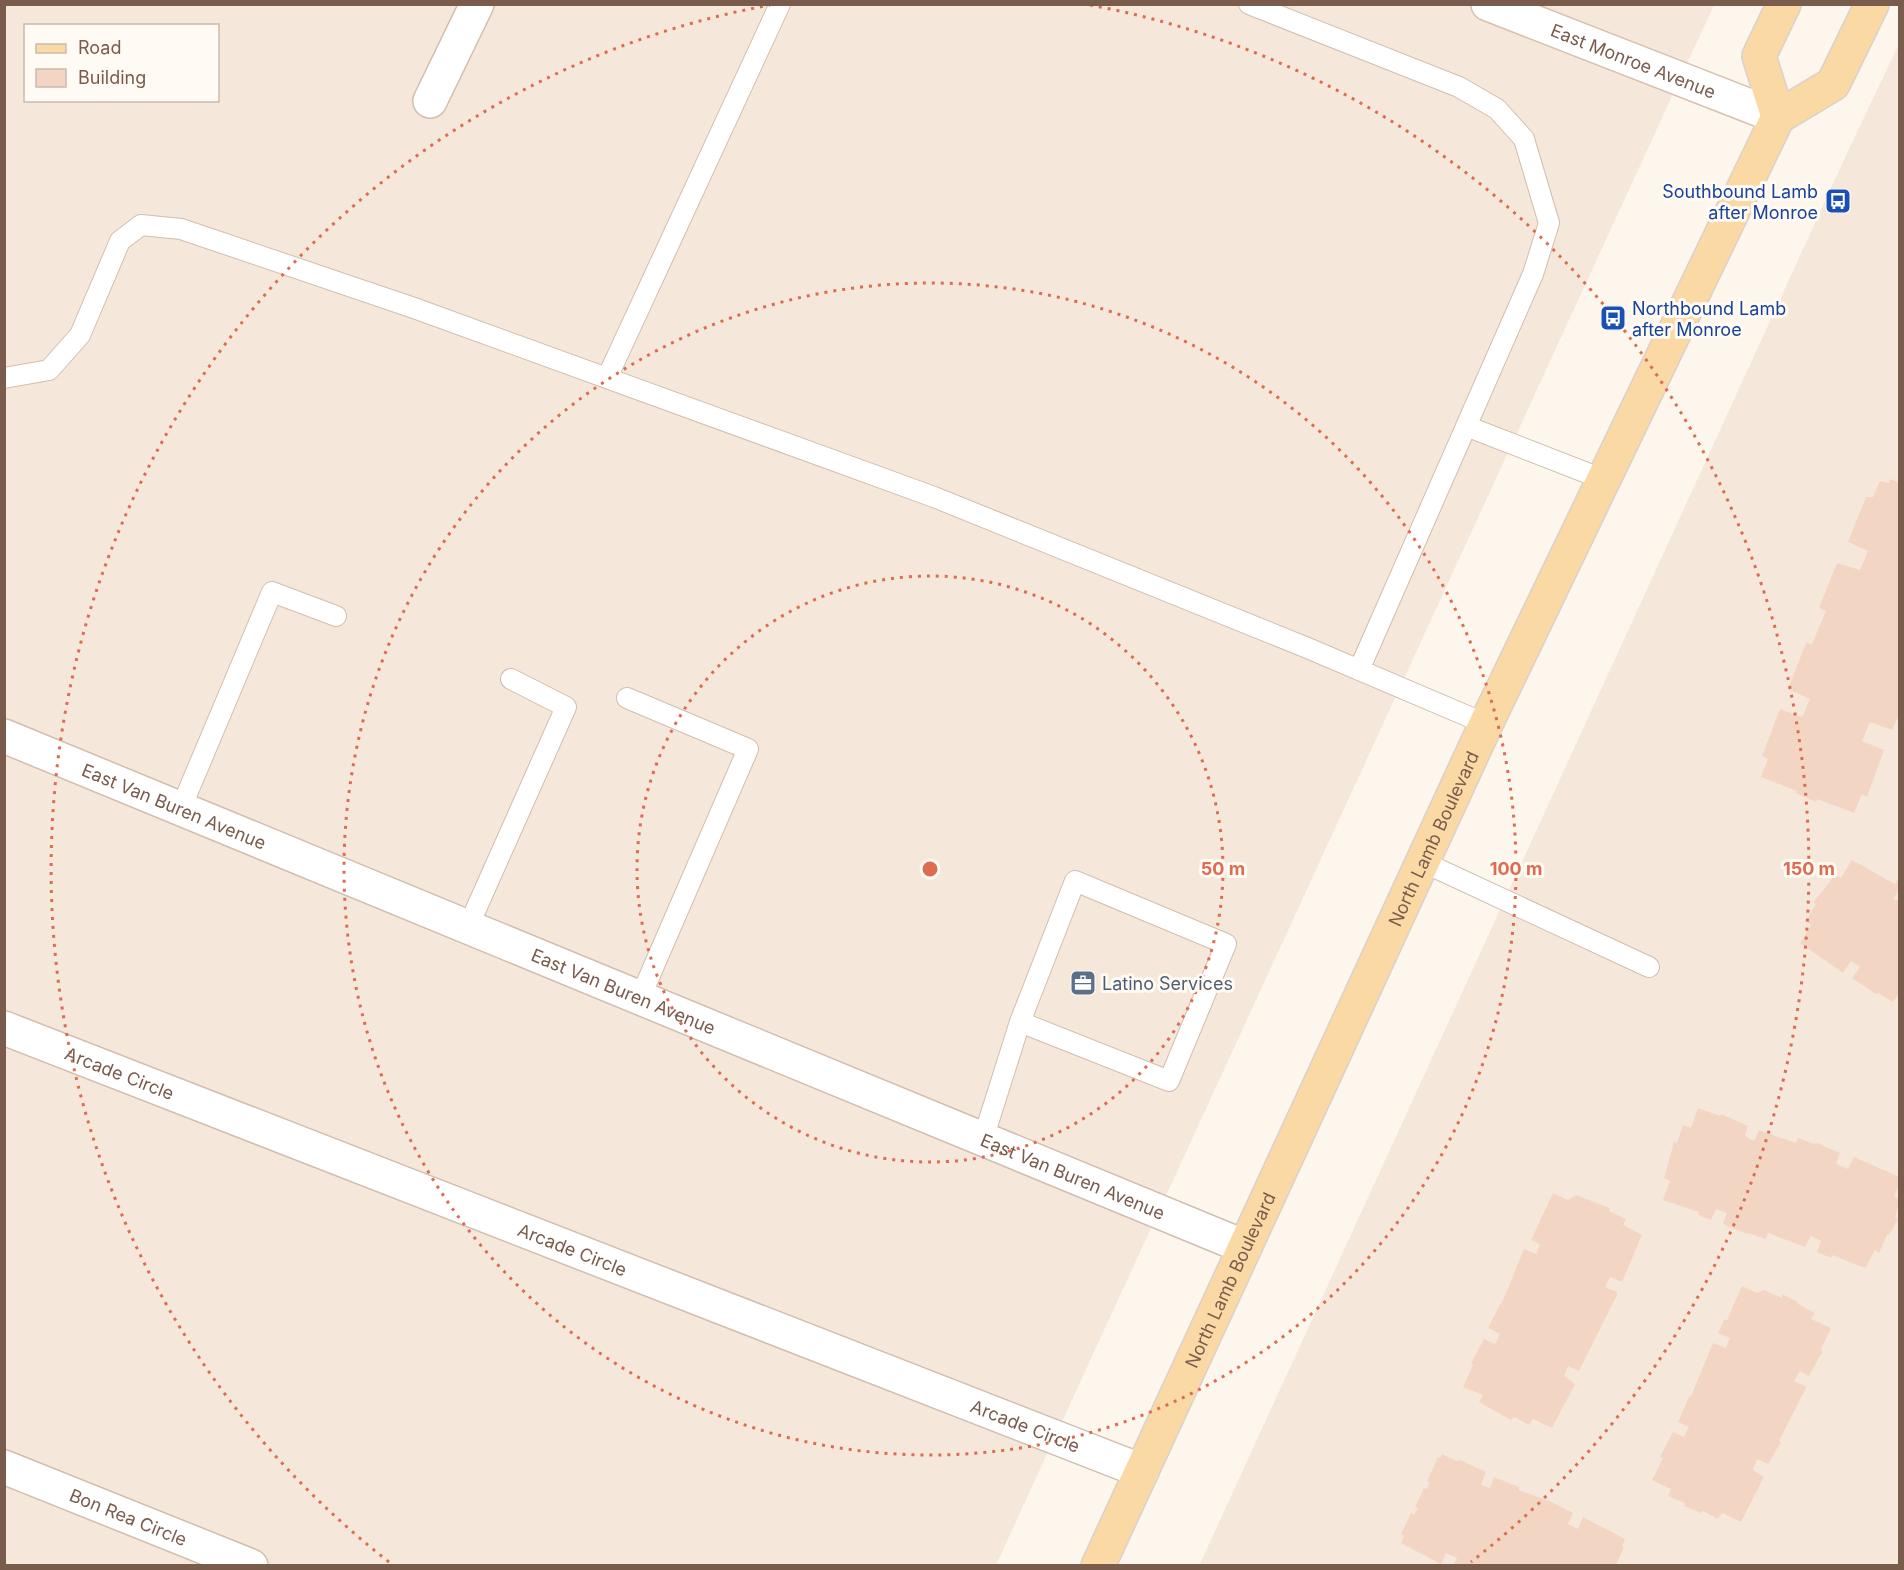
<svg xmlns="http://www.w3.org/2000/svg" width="1904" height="1570" font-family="Inter,sans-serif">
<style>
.residential{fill:#f5e8da;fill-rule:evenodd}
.building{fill:#f3d5c3}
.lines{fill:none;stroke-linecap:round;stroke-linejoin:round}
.lane-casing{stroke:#d1beb0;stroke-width:22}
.street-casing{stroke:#d1beb0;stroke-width:36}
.secondary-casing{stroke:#d6c0b0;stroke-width:36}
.primary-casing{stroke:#dad1cd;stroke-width:36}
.lane{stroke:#fff;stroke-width:20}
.street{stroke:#fff;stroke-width:33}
.secondary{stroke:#fff;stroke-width:33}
.primary{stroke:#fbd9a5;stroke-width:33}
.ring{fill:none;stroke:#dc6d51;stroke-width:3;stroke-dasharray:3 6}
.labels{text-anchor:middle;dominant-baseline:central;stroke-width:6;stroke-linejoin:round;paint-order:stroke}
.street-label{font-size:18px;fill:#7a5c4d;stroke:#fffaf3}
.transit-label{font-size:18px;fill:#164399;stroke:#fffaf3;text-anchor:end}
.service-label{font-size:18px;fill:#4e5e75;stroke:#fffaf3;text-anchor:start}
.centre{fill:#dc6d51;stroke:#fffaf3;stroke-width:3}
.ring-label{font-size:18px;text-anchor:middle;font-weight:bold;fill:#dc6d51;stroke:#fffaf3;stroke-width:6;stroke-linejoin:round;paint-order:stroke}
</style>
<rect width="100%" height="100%" fill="#fdf6ec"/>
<path class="residential" d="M5,5H1714L996,1565L5,1566ZM26,26H218V100H26Z
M1899,44V1565L1199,1566L1848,151Z"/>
<path class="building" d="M1890,479L1900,483V713L1892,730L1870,722L1862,741L1884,750L1867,797L1862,794L1854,813L1817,799L1816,802L1796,793L1797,791L1761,777L1768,759L1762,756L1780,709L1802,717L1810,699L1788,689L1806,643L1812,644L1826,611L1819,608L1837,563L1860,570L1868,551L1848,542L1866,497H1873L1880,481L1889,483Z
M1852,860L1895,884L1900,876V888L1893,899L1900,901V997L1897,996L1893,1002L1878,993L1876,994L1852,978L1860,967L1851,961L1843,973L1800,943L1811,925L1806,921L1816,904L1813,903L1835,875L1841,878Z
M1698,1108L1720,1116L1721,1114L1748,1126L1745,1136L1754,1141L1759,1130L1796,1143L1798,1138L1814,1144L1817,1143L1840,1153L1836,1164L1848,1169L1854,1157L1900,1177V1183L1894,1196L1900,1200L1895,1218L1898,1219L1889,1235H1887L1879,1253L1875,1250L1865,1268L1832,1255L1831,1258L1817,1252L1821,1241L1811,1236L1805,1247L1768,1233L1766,1239L1748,1233L1747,1234L1723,1224L1727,1213L1716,1209L1711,1220L1698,1215L1699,1212L1663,1200L1670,1181L1664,1178L1674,1142L1677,1143L1683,1125L1691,1128Z
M1553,1193L1568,1200L1576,1195L1610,1208L1609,1211L1626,1219L1623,1225L1642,1235L1622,1282L1610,1277L1605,1287L1617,1292V1295L1579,1371L1568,1366L1564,1376L1575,1384L1552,1428L1533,1419L1529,1425L1514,1417L1511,1420L1479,1402L1483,1395L1463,1387L1473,1365L1471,1363L1484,1339L1495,1344L1500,1334L1488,1328L1500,1304L1502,1303L1524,1249L1536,1254L1540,1244L1531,1240Z
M1742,1286L1757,1293L1764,1290L1782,1298V1294L1798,1302V1304L1815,1313L1811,1319L1831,1328L1821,1349L1822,1352L1809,1376L1800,1371L1794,1381L1805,1386L1806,1388L1779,1441L1781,1442L1768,1464L1757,1459L1753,1470L1764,1477L1741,1522L1722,1513L1718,1519L1703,1511L1701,1513L1684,1506L1685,1503L1668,1496L1671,1489L1652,1480L1663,1458L1660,1457L1673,1432L1684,1437L1689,1427L1678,1422L1689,1397L1691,1396L1713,1343L1726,1348L1730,1338L1718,1333L1724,1320H1727Z
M1442,1454L1457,1461L1460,1460L1486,1472L1481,1485L1490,1488L1494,1477L1519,1487V1490L1549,1501L1573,1513L1568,1524L1578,1529L1583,1517L1625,1539L1622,1546L1624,1548L1615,1566H1453L1457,1558L1446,1553L1441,1564L1401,1543L1404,1536L1401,1534L1411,1513L1414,1515L1418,1508L1415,1507L1424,1488L1427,1489L1430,1482L1427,1481L1438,1457L1440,1458Z"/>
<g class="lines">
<g class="lane-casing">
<path id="lane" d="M1249,4L1459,87L1497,109L1524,139L1549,223L1533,274L1359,670
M4,378L49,370L80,335L120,241L141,225L181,229L414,308L934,497L1310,649L1486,724
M607,378L780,4
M1466,426L1605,480
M627,698L748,749L640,998
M181,808L272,592L336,616
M1423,862L1649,967
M1075,881L1226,944L1169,1081L1020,1022Z
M468,927L566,707L511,679
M983,1139L1020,1022"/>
</g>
<g class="street-casing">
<g id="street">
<path d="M430,101L477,4"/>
<path id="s1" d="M4,736L1245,1247"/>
<path id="s2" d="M4,1028L1142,1471"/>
<path id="s3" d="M4,1467L251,1566"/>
</g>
</g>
<g class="secondary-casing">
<g id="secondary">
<path id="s4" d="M1488,4L1778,117"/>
</g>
</g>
<g class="primary-casing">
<g id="primary">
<path d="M1778,117L1759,56L1784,4"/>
<path id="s5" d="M1098,1566L1486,724L1778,117L1833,84L1872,4"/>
</g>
</g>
<use href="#lane" class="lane"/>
<use href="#street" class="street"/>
<use href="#secondary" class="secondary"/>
<use href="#primary" class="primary"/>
</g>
<g class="ring">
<circle cx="930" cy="869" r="293"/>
<circle cx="930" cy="869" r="586"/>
<path d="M389 1562A879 879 0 0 1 770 5M1090 5A879 879 0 0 1 1471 1562"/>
</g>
<defs>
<g id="bus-square" transform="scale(1.35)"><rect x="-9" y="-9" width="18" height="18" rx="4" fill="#1a4fb4" stroke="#fffaf3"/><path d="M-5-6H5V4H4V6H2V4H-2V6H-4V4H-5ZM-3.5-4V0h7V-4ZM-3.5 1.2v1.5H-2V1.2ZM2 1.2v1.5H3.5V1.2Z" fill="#fff"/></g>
<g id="office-square" transform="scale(1.35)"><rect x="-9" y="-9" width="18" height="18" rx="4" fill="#5c6f8a" stroke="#fffaf3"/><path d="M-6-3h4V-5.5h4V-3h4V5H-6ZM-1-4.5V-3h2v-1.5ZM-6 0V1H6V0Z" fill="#fff"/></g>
</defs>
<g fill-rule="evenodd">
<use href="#bus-square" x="1838" y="201"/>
<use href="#bus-square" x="1613" y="318"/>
<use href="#office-square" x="1083" y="983"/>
</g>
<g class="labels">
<g class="street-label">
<text stroke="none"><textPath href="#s4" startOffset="156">East Monroe Avenue</textPath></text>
<text stroke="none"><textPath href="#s1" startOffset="184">East Van Buren Avenue</textPath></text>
<text stroke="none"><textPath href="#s5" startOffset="801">North Lamb Boulevard</textPath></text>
<text stroke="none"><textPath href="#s1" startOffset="670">East Van Buren Avenue</textPath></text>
<text stroke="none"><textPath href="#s2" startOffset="124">Arcade Circle</textPath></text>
<text stroke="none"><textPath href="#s1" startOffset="1156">East Van Buren Avenue</textPath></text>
<text stroke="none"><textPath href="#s2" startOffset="610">Arcade Circle</textPath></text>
<text stroke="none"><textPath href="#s5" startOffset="315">North Lamb Boulevard</textPath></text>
<text stroke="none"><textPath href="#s2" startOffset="1096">Arcade Circle</textPath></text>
<text stroke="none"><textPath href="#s3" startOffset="134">Bon Rea Circle</textPath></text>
</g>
<g class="transit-label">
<text x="1818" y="191">Southbound Lamb<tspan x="1818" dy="21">after Monroe</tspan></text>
<text x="1632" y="308" text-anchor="start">Northbound Lamb<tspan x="1632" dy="21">after Monroe</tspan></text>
</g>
<g class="service-label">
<text x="1102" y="983">Latino Services</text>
</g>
</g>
<circle cx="930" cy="869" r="9" class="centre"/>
<g class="ring-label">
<text x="1223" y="875">50 m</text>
<text x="1516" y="875">100 m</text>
<text x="1809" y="875">150 m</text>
</g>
<rect width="1904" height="1570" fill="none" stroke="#7a5c4d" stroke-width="12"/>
<rect x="24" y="24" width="195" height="78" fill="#fffaf3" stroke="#cabbb1" stroke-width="1.5"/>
<rect x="36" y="44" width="30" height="9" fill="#fbd9a5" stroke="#cabbb1" stroke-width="1.5"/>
<text x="78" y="54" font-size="18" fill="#7a5c4d">Road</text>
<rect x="36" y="69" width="30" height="18" fill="#f3d5c3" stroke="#cabbb1" stroke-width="1.5"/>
<text x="78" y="84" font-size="18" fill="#7a5c4d">Building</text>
</svg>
